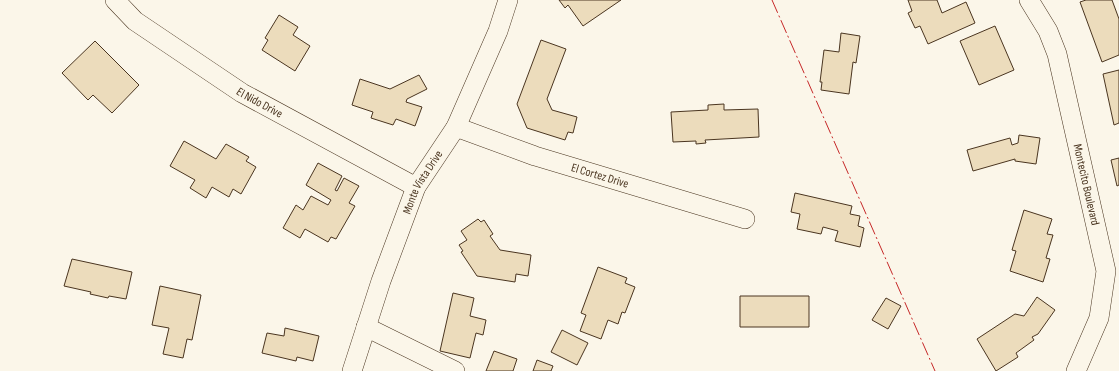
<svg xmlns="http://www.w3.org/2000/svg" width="1119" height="371" font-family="'Sofia Sans Condensed',sans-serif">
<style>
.building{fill:#ecdcbc;stroke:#4a3520}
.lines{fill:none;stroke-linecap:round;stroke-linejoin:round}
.minor-casing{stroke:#4a3520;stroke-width:20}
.minor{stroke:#fbf6e9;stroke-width:19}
.power{stroke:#c62828;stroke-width:1;stroke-dasharray:14 3 2 3;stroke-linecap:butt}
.labels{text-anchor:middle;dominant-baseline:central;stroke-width:3;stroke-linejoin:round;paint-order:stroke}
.street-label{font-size:12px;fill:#4a3520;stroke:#fbf6e9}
</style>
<rect width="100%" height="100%" fill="#fbf6e9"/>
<path class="building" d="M559,0H621L583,26L568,5L565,8Z
M908,0H937L942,13L966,2L975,23L928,44L920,26L915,28L908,13L912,11Z
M1086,0H1112L1119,19V55L1102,62L1080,2Z
M279,15L298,27L293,35L310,46L295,71L262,50L268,40L265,38Z
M995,26L1014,70L979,85L960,41Z
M841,33L860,36L856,63L853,62L849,94L821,90L822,82H820L824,50L839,52Z
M541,40L566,49L547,99L552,110L577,117L573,133L568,132L565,140L527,128L517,104Z
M95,41L139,85L112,113L93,95L88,100L62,73Z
M1119,70V123L1114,125L1103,74Z
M419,75L427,89L407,99L406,102L422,107L415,126L396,119L393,125L371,118L373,112L352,105L360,79L390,89Z
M724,104V110L758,109L759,137L705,140L706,143L696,144V141L673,142L671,112L708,110V105Z
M1019,135L1040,138L1036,164L1015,161V159L973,171L967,150L1010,138L1012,145L1018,143Z
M184,141L216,159L226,144L249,157L246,161L256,167L241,194L233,189L229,197L212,187L206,198L190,188L195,180L170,166Z
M1119,158V185L1117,186L1111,160Z
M318,163L342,176L335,190L337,191L344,178L359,186L349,203L355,206L336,239L331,237L328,242L305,229L300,238L283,228L296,205L303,210L311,196L328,205L331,200L306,185Z
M795,193L852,206L850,214L860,216L858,226L864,228L860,247L835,241L838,231L823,227L821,234L797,229L800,214L791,212Z
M1024,210L1052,219L1047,234L1053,235L1046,258L1050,259L1043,282L1010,271L1016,251L1012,250Z
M478,219L481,222L484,220L493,234L490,236L500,250L531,255L528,276L516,274L515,282L477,276L461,252L463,251L459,245L467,240L461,231Z
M72,259L132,272L126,299L109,296L108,298L90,294L91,292L64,286Z
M598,267L627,278L625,283L635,287L625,313L622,312L618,324L608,320L601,339L580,331L586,315L581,313Z
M160,286L201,295L192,340L187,339L183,358L163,354L169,328L152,325Z
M453,293L474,298L470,316L486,320L483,335L476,333L470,358L440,351Z
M740,296H809V327H740Z
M1037,297L1055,310L1038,334L1032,337L1034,340L1016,353L1018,357L996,371L977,339L1015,314L1024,316Z
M886,298L901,306L888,329L872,320Z
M285,328L319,336L313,361L297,357L296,361L262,353L267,333L284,336Z
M562,330L588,343L577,365L551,352Z
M494,351L517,359L513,371H486Z
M537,360L553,366L551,371H533Z"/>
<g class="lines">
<g class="minor-casing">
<g id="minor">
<path id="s1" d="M115,0L135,21L242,93L416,187"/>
<path id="s2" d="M1029,0L1048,31L1057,54L1106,271L1099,318L1076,371"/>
<path id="s3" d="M456,127L535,156L745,219"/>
<path d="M366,327L455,371"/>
<path id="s4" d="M352,371L381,281L416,187L456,127L498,31L508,0"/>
</g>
</g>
<use href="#minor" class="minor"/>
<path class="power" d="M772,0L935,371"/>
</g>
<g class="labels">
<g class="street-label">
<text stroke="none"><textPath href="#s1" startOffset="178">El Nido Drive</textPath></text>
<text stroke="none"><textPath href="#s3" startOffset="152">El Cortez Drive</textPath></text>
<text stroke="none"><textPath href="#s4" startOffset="202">Monte Vista Drive</textPath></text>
<text stroke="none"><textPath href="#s2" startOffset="195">Montecito Boulevard</textPath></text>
</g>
</g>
</svg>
